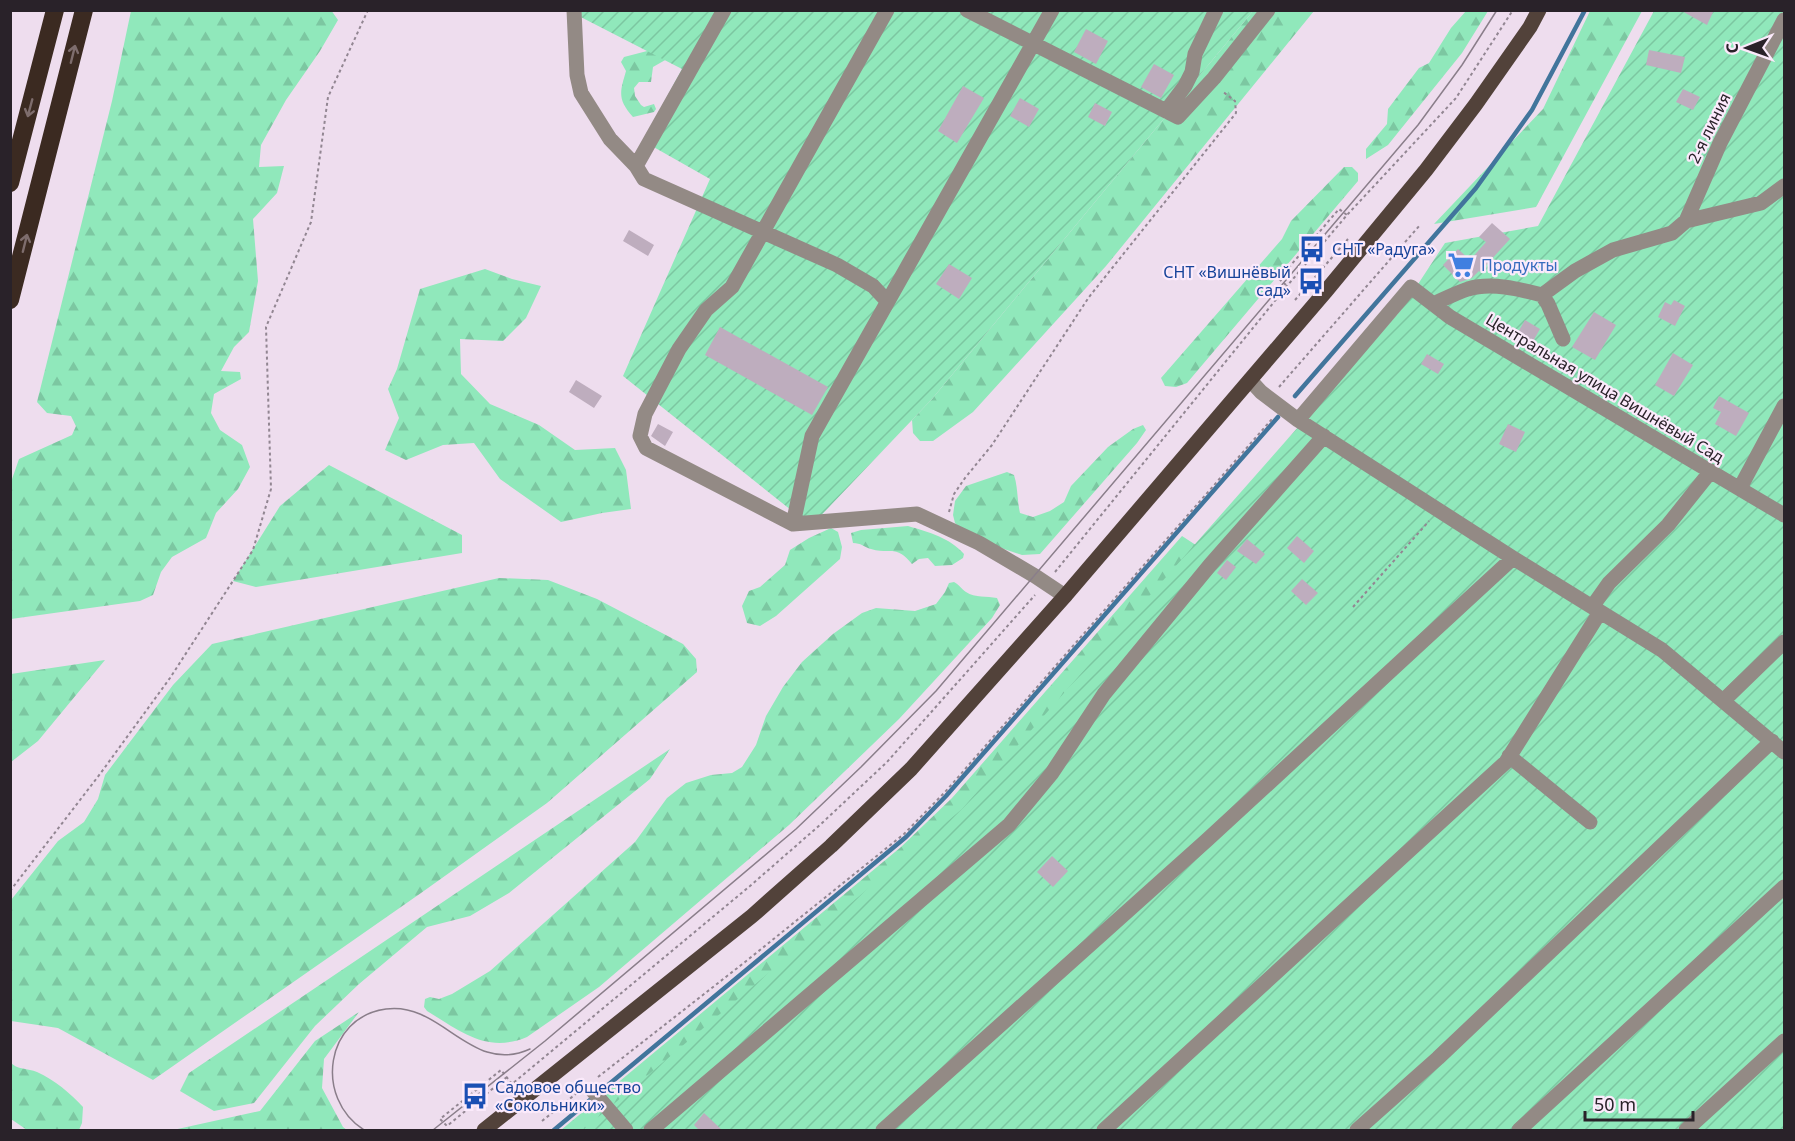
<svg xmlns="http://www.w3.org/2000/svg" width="1795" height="1141" font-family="'Noto Sans',sans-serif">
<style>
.forest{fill:url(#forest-firs)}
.garden{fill:url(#garden-furrows)}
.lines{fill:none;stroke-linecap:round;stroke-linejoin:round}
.stream{stroke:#41759c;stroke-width:4.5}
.building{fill:#beadbe}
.path{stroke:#928692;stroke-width:2;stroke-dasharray:3 3;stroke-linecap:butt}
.minor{stroke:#938a85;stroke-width:15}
.major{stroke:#52423a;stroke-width:15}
.highway{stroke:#3b2a21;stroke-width:18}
.tram{stroke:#8a7e8a;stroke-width:1.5}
.oneway{stroke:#7e6d6d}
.labels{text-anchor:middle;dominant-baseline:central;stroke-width:4.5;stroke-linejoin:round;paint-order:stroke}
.street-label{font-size:16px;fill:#292229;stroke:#fbeafb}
.transit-label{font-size:16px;fill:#164399;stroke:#fbeafb;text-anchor:start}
.shop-label{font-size:16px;fill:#366cbe;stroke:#fbeafb;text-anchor:start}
</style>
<defs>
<pattern id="forest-firs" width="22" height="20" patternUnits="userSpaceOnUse" patternTransform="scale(1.5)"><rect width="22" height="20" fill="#90e8bb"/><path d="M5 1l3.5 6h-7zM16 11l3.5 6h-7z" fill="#7cc7a1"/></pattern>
<pattern id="garden-furrows" width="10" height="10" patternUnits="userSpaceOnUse" patternTransform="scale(1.5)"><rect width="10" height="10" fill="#90e8bb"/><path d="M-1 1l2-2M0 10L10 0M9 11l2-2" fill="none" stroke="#7cc7a1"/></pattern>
</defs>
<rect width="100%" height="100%" fill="#ede"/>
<path class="forest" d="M131,11L331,10L338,20L320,51L286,100L261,145L259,167L284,166L277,193L253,219L258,281L249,332L234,347L221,371L240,372L241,379L214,394L211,413L220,430L242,445L250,467L238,489L216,513L206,538L172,557L161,572L153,595L140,601L11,619V482L19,459L72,435L76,426L71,416L47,413L37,402L112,101Z
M1253,11H1314L1106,266L973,412L933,441H920L913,433L912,420L932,399Z
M1466,11H1488L1462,53L1388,145L1366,159V149L1387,124L1388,109L1419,68L1429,63L1451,28Z
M1590,11H1642L1536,207L1434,224L1543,109Z
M651,50L667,59L653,67L651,82H639L634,88L635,96L641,105L644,107L654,104L656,109L654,112L633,117C617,99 620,92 626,71L621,62L624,57Z
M1344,167H1352L1358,173V181L1187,383L1176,387L1165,386L1161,378L1282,239L1291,221Z
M485,269L512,279L541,286L526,318L503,341L460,339L461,374L490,404L539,425L575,450L615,448L626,470L631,509L602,513L561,522L500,479L474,443L443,445L406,460L385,450L399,418L388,389L397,369L420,289Z
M1143,425L1146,430L1137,443L1040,554L1022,555L1004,549L962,530L955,523L953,515L955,501L966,486L1007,472L1014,475C1018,487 1017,500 1020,513L1033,517L1050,511L1064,502L1071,486L1108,447L1133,429Z
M329,465L462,535V553L256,587L233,581L280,506Z
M908,526C929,532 950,538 964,554L963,558L952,565L935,566L928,558L919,559L912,564C895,544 891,555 871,549C864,547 861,543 853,543L851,533L861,530Z
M831,528L838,532L842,547L840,559L776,616L760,626L747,623L742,606L749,591L760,587L785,565L790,550L809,538Z
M1182,536L1205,551L1109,681L641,1130H561L901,847L952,798Z
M499,578L548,580L597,599L683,644L696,659L697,672L547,803L421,893L153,1080L58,1028L11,1021V900L58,841L84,822L98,799L105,775L173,685L212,644Z
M954,582C960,585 961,589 966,592C975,598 987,596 997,598L1000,605L992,618L899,719L789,825L599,987L527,1037C487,1054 460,1031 427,1011L424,1007L425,999L430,997L439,999L452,994L490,971L635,842L667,798L686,783L711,775L732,773L742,767L756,745L766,716L783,687L802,662L833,634L862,613L876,608L915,611L936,604L945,592L949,583Z
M105,660L38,741L11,762V674Z
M670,749L650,779L509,893L470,916L427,927L359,984L315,1026L254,1103L214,1111L180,1091L189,1073Z
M359,1012L324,1059L322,1088L343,1127L347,1130H173L260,1111L315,1041Z
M10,1062C17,1070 28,1068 37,1072C55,1080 70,1093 83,1107L82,1123L79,1130H27L11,1119Z"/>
<path class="garden" d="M569,11H1253L932,399L811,526L623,376L710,179L643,141L682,69Z
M1654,11H1784V1130H583L962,809L1401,310L1445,243L1538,226Z"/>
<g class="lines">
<path class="stream" d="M1295,396L1476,188L1532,110L1585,10
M554,1130L906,837L946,796L1278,417"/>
</g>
<path class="building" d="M1680,10H1714L1707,25Z
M1086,29L1108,41L1096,64L1074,52Z
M1649,50L1685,57L1681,73L1646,65Z
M1154,64L1174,75L1161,98L1141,87Z
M963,86L984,98L957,143L938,131Z
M1683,89L1700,97L1693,110L1676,102Z
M1020,98L1039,109L1029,127L1010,116Z
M1095,103L1112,112L1105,126L1088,117Z
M1492,223L1510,239L1480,272L1479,271L1472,278L1460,282L1443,265L1458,249L1470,260L1486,242L1479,237Z
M629,230L654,245L648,256L623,241Z
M949,264L972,278L959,299L936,284Z
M1674,300L1685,306L1675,326L1658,317L1665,302L1671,305Z
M1594,312L1616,325L1595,360L1572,347Z
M1525,320L1540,329L1532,343L1517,334Z
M720,327L828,387L812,415L705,355Z
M1673,353L1693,365L1674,396L1655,385Z
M1427,354L1444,364L1438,374L1421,364Z
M576,380L602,396L594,408L569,392Z
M1719,396L1749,413L1736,436L1715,424L1721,412L1713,408Z
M658,424L673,432L665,446L651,436Z
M1508,424L1525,432L1516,452L1499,444Z
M1297,536L1314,551L1304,563L1287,548Z
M1247,539L1265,554L1256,564L1237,551Z
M1227,560L1236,567L1226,580L1217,573Z
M1302,579L1318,593L1306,605L1291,591Z
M1052,856L1068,871L1053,887L1037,872Z
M704,1113L723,1131H700L694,1125Z"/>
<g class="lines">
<path class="path" d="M1286,285L1279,279L1339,209L1347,215
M1295,300L1348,239
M1279,387L1420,225
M949,512L954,494L965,478L992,445L1089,297L1236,113L1235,101L1222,91
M1055,572L1287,286L1347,215L1456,98L1513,10
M1353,607L1429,521
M10,891L100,774L170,678L253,550L271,489L266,327L311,222L328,97L368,10
M507,1077L447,1126L440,1119L501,1070L512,1084L750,886L821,824L887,762L1035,595
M598,1077L745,962L904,834L945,792L1272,419
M542,1121L577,1093"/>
<path class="minor" d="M574,10L577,75L581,93L610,139L636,166L644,179L837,265L873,286L887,301
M967,10L1178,117L1214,78L1268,10
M1052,10L812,436L793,524L917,514L979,543L1035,576L1065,596
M1166,111L1185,86L1192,72L1195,54L1216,10
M636,166L724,10
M1686,221L1761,203L1784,186
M1542,295L1548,304L1563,339
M1433,304C1444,299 1456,293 1468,289C1491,282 1519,289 1542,295L1575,271L1613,250L1672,233L1686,221L1720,143L1784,20
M1250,380L1261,392L1298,420L1513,558L1662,650L1784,752
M1298,420L1411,287L1450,317L1784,515
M1740,488L1784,406
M793,524L646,448L640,436L645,414L679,349L706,310L732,287L887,10
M1592,607L1609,583L1668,525L1711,471
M1723,701L1784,642
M1509,756L1590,822
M592,1090L626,1130
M651,1130L1009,825L1052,773L1104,694L1210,565L1324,436
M883,1130L1207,840L1513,558
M1104,1130L1506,762L1600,612
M1357,1130L1438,1058L1772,741
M1519,1130L1784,887
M1686,1130L1784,1041"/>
<path class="major" d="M484,1130L752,916L831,846L911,769L1065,596L1326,291L1426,170L1476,104L1530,27L1539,10"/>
<path class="highway" d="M10,183L55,10
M10,300L84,10"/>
<path class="tram" d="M364,1130C314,1098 325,1017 386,1009C442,1001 471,1076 530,1049
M433,1130L545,1041L796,829L861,767L936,691L1418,125L1462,65L1497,10"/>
</g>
<defs><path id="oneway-shaft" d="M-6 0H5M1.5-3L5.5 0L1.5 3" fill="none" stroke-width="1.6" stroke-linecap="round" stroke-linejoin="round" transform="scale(1.5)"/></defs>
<g class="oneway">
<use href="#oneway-shaft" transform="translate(73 54) rotate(-76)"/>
<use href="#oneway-shaft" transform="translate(30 108) rotate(105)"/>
<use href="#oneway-shaft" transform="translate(25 243) rotate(-76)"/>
</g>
<defs>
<g id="bus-bare" transform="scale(2.07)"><path d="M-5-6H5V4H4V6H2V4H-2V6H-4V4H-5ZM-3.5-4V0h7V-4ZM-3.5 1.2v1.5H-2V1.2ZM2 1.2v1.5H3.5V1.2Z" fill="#1a4fb4" stroke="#fbeafb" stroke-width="2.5" paint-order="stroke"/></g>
<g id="supermarket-bare" transform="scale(2.07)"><path d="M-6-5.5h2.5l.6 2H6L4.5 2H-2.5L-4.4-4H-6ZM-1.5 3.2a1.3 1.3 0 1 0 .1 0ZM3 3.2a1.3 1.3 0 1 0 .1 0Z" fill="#3f7fe0" stroke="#fbeafb" stroke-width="2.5" paint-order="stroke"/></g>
</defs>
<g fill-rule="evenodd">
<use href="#bus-bare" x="1312" y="249"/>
<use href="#supermarket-bare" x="1461" y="265"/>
<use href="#bus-bare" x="1311" y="281"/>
<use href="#bus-bare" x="475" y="1096"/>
</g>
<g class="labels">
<g class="street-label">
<text transform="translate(1709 128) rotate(-64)">2-я линия</text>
<text transform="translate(1605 388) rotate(31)">Центральная улица Вишнёвый Сад</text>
</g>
<g class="transit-label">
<text x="1332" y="249">СНТ «Радуга»</text>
<text x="1291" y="272" text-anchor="end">СНТ «Вишнёвый<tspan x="1291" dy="18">сад»</tspan></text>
<text x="495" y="1087">Садовое общество<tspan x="495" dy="18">«Сокольники»</tspan></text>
</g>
<g class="shop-label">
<text x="1481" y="265">Продукты</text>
</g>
</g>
<rect width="1795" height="1141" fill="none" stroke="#292229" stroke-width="24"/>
<g transform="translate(1747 48) rotate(269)" stroke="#fbeafb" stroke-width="4.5" paint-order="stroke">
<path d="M0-4.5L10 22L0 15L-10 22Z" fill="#292229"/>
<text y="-9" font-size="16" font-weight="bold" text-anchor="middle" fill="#292229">С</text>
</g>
<path d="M1585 1111v9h108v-9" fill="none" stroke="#292229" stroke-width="3"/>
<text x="1594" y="1111" font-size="18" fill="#292229" stroke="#fbeafb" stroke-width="4.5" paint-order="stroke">50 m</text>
</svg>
